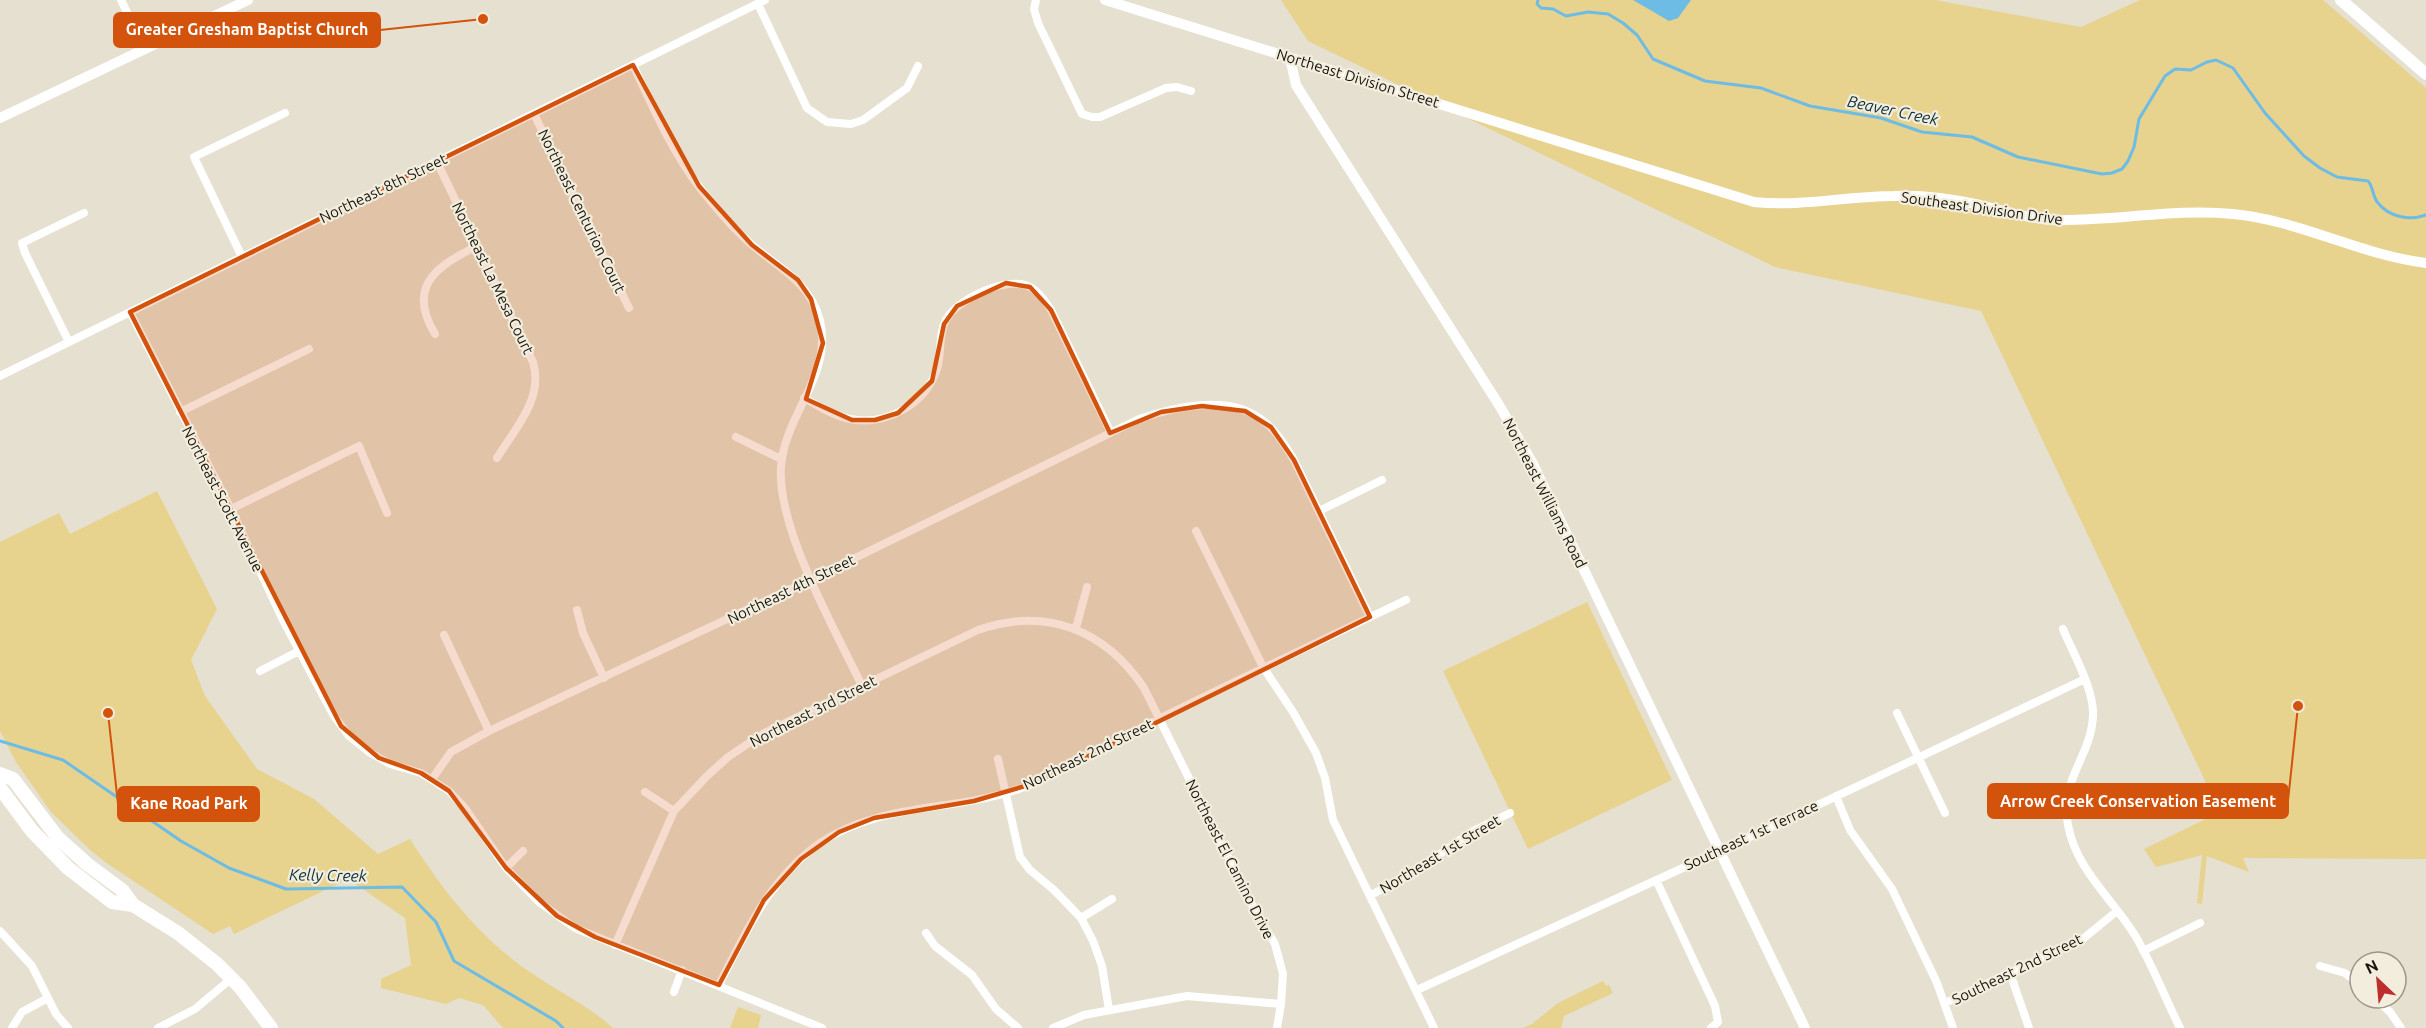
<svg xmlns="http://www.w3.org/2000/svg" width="2426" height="1028" font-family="Ubuntu,sans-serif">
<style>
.green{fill:#e7d28e}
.water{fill:#6dbce5}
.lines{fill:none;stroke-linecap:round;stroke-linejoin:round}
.stream{stroke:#6dbce5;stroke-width:3}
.minor{stroke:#fff;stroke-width:8}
.tertiary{stroke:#fff;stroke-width:10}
.secondary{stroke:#fff;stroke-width:12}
.primary{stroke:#fff;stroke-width:14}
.marked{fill:#d3520c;fill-opacity:0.2;stroke:#d3520c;stroke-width:4.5;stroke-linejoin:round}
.labels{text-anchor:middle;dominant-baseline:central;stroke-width:4.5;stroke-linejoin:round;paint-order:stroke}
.street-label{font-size:15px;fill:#17150f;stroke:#f2eddc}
.water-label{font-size:16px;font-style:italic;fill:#0a2f40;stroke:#f2eddc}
.leader{fill:none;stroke:#d3520c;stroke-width:2}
.callout-dot{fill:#d3520c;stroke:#f2eddc;stroke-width:2}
.callout{fill:#d3520c;stroke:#d3520c;stroke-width:2}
.callout-label{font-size:16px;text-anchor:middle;font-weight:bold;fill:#fff}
</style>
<rect width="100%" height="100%" fill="#e5e0cf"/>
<path class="green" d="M1281,0H1935L2081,27L2140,0H2323L2426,88V859L2243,858L2249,872L2207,856L2202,904L2197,903L2202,855L2156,867L2144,849L2220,812L1981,311L1775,267L1308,41Z
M157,491L217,609L191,660L205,696L257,769L314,799L378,854L410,839C444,892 480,939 533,974C560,993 589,1006 613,1028H503L483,1005L459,998L446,1004L381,988V979L411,965L405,918L348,879L234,934L230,926L213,934L105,862L89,849L51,812L16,762L0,731V542L59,513L70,534Z
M1587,602L1672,780L1528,849L1443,671Z
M1603,981L1606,986L1609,985L1613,993L1564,1016L1561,1028H1523L1532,1024L1558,1003Z
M738,1007L761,1015L758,1028H730Z"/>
<path class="water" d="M1633,0H1691L1678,18L1669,21Z"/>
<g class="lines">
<path class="stream" d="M1538,0L1537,4L1541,8L1553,9L1566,16L1588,12L1608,14L1623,23L1637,35L1653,59L1705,81L1761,88L1810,106L1881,118L1922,132L1972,137L2018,157L2102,174L2112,173L2122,169L2128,161L2134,147L2139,119L2165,76L2175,69L2191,70L2207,62L2216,60L2233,68L2265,113L2304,156L2320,168L2337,177L2368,181C2374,188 2372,196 2378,203C2389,217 2410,221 2426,215
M0,741L63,760L181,841L229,868L286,889L402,887L436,922L454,961L556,1021L563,1028"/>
<path class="minor" d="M121,0L145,49
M1036,0L1034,9L1038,23L1082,114L1092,117H1100L1166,88L1177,87L1191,91
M758,4L807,108L827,122L851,124L863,120L907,88L918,66
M633,65C653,107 672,152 700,188C716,208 733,229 752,245C779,268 811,283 820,321C832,372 790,410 782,458C771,519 835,629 862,686
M534,114L629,308
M437,162L533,362C544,399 515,428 497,458
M242,257L194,157L285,113
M130,312L231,509L283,620L334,716L349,736L369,752L390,764L421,773L449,791L465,808L506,868L539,902L575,928L822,1028
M435,334C406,286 437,266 477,246
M69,342L25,253L22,243L84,213
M0,376L765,0
M804,398C818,406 834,416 850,419C886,426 925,405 937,369C942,353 938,335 946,320C957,299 1007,275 1030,287C1039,292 1045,301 1051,310L1111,433
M180,412L309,349
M736,437L781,459
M231,509L359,446L387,513
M1319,511L1382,480
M1196,531L1263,667L1293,712L1316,753L1325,778L1333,820L1434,1028
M577,610L583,633L604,678
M1076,628L1087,587
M2063,629C2073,653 2094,689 2093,715C2092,756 2059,779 2068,825C2076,870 2113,899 2136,937C2153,966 2165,998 2180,1028
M444,635L489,731
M260,671L299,651
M1897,713L1945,813
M998,759L1020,857L1030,870L1054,890L1081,918L1093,941L1102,966L1109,1010
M432,779L451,752L489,731L812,579L1139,419C1174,407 1225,395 1258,417C1275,428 1284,444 1294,460L1370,617
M645,792L674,811
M1836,796L1850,830L1892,889L1937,983L1953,1028
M506,868L523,851
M1656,880L1715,1006L1718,1022L1711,1028
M1371,895L1409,875L1473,831L1510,813
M1081,918L1112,899
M0,931L32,966L56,1014L68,1028
M926,933L935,946L972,975L996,1009L1018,1028
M615,945L674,811L707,776L728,757L764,733L978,630C1046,606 1105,630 1144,688L1252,905L1275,944L1283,974L1281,1004L1277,1028
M2143,951L2200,923
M2320,966L2345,973L2360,985
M2010,973L2029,1028
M719,985C745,933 770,878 820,843C883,800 963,813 1032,784C1076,764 1118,739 1161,718C1242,678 1324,639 1406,600
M1417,990L1735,844L2085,679
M674,992L682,970
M2375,998L2390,1012L2401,1028
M1945,1003L2084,938L2117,911
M12,1028L22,1012L48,998
M158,1028L195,1009L232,978
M1053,1028L1084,1015L1187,996L1281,1004"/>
<path class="tertiary" d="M1105,0L1754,202C1800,207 1848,196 1894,196C1922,195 1953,199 1980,205C2004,211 2027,218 2051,220C2112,222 2172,208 2233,214C2299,220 2360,255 2426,263
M1290,58L1296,85L1499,405L1532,462L1805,1028
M0,118L248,0"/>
<path class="secondary" d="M2341,0L2426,74"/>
<path class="primary" d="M0,774L13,779L58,838L87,864L122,890L133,905L178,933L217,964L240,987L271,1028
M0,788L32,831L68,868L112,902L133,905"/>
</g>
<path class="marked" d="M633,65L699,186L752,245L798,280L811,299L823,343L806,399L852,420H875L898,413L932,381L944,324L957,306L1006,283L1030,287L1051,310L1110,433L1161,412L1202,406L1245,411L1271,427L1294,460L1370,617L1032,784L974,801L874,818L839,832L801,859L764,900L719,985L595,937L557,916L506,868L449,791L421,773L379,758L341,726L130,312Z"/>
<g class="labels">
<g class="street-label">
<text transform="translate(1358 78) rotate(17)">Northeast Division Street</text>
<text transform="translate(383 188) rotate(-26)">Northeast 8th Street</text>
<text transform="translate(1982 208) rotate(8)">Southeast Division Drive</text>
<text transform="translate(582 211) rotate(64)">Northeast Centurion Court</text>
<text transform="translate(493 278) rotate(64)">Northeast La Mesa Court</text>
<text transform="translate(1545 493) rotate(63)">Northeast Williams Road</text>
<text transform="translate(223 499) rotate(63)">Northeast Scott Avenue</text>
<text transform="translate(791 589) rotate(-26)">Northeast 4th Street</text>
<text transform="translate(813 711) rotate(-27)">Northeast 3rd Street</text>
<text transform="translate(1088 754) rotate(-26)">Northeast 2nd Street</text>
<text transform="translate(1751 835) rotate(-25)">Southeast 1st Terrace</text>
<text transform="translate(1440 854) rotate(-31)">Northeast 1st Street</text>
<text transform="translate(1230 859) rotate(63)">Northeast El Camino Drive</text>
<text transform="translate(2017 969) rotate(-26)">Southeast 2nd Street</text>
</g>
<g class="water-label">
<text transform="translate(1893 110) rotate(12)">Beaver Creek</text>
<text transform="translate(328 875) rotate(1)">Kelly Creek</text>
</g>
</g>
<path class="leader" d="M483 19L380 30M2298 706L2288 801M108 713L118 804"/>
<g class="callout-dot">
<circle cx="483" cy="19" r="6"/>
<circle cx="2298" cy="706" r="6"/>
<circle cx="108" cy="713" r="6"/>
</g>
<g class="callout">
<rect x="114" y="13" width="266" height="34" rx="6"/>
<rect x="1988" y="784" width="300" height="34" rx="6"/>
<rect x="118" y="787" width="141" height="34" rx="6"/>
</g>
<g class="callout-label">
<text x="247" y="35">Greater Gresham Baptist Church</text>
<text x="2138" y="807">Arrow Creek Conservation Easement</text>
<text x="189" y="809">Kane Road Park</text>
</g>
<g transform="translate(2378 980) rotate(334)"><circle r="28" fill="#f2eddc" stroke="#9a978a" stroke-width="1.5"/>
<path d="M0-4.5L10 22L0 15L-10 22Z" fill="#bd2e2e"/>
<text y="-9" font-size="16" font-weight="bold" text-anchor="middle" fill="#17150f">N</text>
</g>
</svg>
